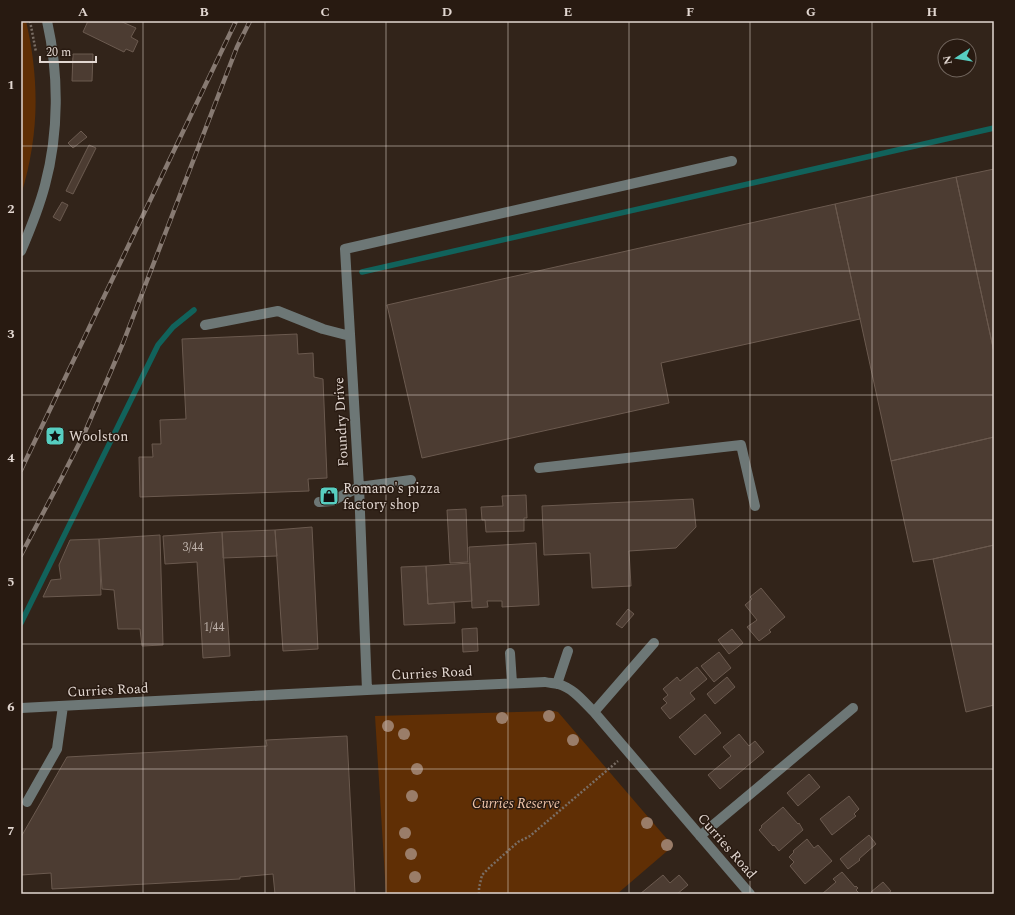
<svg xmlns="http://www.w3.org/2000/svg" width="1015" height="915" font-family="Spectral,serif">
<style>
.green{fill:#602f05}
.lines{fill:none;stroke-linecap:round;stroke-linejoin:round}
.stream{stroke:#11625b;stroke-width:5.5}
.building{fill:#4c3c32;stroke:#6b5a4f}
.path{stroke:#7a6e65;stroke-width:2.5;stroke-dasharray:2 2;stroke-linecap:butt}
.minor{stroke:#6d7776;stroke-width:10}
.rail-casing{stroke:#877a72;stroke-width:4.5}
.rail{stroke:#281a11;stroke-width:3;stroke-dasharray:9;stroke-linecap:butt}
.tree{fill:#9a7d69}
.grid{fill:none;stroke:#e2d7d1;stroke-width:1;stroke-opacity:0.55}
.labels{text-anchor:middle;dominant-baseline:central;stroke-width:3;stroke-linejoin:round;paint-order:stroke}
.number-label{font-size:12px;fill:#bcb0a9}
.street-label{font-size:14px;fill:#e2d7d1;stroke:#281a11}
.poi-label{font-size:14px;fill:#e2d7d1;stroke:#281a11;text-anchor:start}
.park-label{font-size:14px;font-style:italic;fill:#f0c5aa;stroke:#281a11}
.neatline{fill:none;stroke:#e2d7d1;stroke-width:1.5}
.grid-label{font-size:13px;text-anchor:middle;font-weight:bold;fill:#e2d7d1}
</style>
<rect width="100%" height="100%" fill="#32241a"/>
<path class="green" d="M21,21H26C40,81 39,137 21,195Z
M554,711L558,712L673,846L617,894H386L375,716Z"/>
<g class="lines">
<path class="stream" d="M362,272L994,128
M21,623L158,345L173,327L194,310"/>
</g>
<path class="building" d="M88,21H120L136,28L131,37L138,41L133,52L126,49L124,52L83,32Z
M73,54H93L92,81H72Z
M81,131L87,137L73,148L68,143Z
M89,145L96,148L73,194L66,191Z
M994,169V352L956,177Z
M956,177L994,352V437L891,461L835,204Z
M62,202L68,205L60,221L53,217Z
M835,204L860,319L661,363L669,403L422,458L387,305Z
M297,334L298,354L313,353L314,377L323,379L327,478L308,479L309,491L140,497L139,457H153L152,444H161L160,420L186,419L182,339Z
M994,437V545L933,559L913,562L891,461Z
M526,495L527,518H524V531L486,532L485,520H482L481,507L503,506L502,496Z
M693,499L696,527L676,548L629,551L631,586L592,588L590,553L544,555L542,506Z
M466,509L468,562L450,563L447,510Z
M312,527L318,649L283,651L275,530Z
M275,530L277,556L223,558L222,532Z
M222,532L230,656L203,658L197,562L165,564L163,536Z
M160,535L163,645L142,646L140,629H118L114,590L102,589L99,539Z
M99,539L101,595L43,597L51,580L61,579L59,565L70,540Z
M536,543L539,605L502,607V601H487L488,607L472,608L469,547Z
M994,545V705L966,712L933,559Z
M470,563L472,601L428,604L426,566Z
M426,566L428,604L454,602L455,623L404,625L401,567Z
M761,588L785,617L769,630L771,632L759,641L747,627L757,620L745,605L752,599L750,597Z
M628,609L634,614L622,628L616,624Z
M477,628L478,651L463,652L462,629Z
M732,629L743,643L729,654L718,640Z
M719,652L731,668L714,682L701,666Z
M697,667L707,679L690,693L695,699L670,719L661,708L667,703L663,699L668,695L663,689L677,677L680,681Z
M727,677L735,687L715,704L707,694Z
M705,714L721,733L695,755L679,737Z
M739,734L749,746L755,741L764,752L720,789L708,775L731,756L723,747Z
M347,736L355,894H275L273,874L240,877V879L52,889L51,873L21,875V837L67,757L267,746L266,740Z
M809,774L820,787L798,806L787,793Z
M849,796L859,809L854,814L856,816L832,835L820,819Z
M783,807L798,824L799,823L803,830L779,851L774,845L773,846L759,830L762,827L761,826Z
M869,835L876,844L859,859L860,860L848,869L840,859Z
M807,839L814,848L818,845L832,861L805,884L790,866L794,862L789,857L794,852L793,851Z
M842,872L855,887L856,886L858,888L856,890L860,894H822L836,882L833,879Z
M663,875L670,883L679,875L688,885L677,894H640Z
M883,882L891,891L887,894H873L871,892Z"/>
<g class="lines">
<path class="path" d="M30,21L36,52
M479,894V888L482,875L491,866L518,842L530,836L618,761"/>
<path class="minor" d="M21,251C30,230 39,208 45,185C59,133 59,74 47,21
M205,325L278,311L323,329L350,336
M539,468L741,445L755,506
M319,502L332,501L359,487L411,480
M510,653L512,683
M557,684L568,651
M367,690L359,487L345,249L732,161
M21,708L367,690L545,682C549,683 554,683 558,684C573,688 583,701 594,712L750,894
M594,712L654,643
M27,802L57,749L63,706
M700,836L853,708"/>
<g class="rail-casing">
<path id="rail" d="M21,470L236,21
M21,555L61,479L85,432L123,343L237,47L250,21"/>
</g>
<use href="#rail" class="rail"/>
</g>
<g class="tree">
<circle cx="549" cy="716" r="6"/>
<circle cx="502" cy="718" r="6"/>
<circle cx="388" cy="726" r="6"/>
<circle cx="404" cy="734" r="6"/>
<circle cx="573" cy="740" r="6"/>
<circle cx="417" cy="769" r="6"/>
<circle cx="412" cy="796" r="6"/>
<circle cx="647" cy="823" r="6"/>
<circle cx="405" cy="833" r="6"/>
<circle cx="667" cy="845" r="6"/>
<circle cx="411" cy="854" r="6"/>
<circle cx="415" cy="877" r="6"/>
</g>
<path class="grid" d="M143,21V894M265,21V894M386,21V894M508,21V894M629,21V894M750,21V894M872,21V894M21,146H994M21,271H994M21,395H994M21,520H994M21,644H994M21,769H994"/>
<defs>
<g id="sight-square" transform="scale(1)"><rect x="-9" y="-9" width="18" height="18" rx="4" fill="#57cec1" stroke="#281a11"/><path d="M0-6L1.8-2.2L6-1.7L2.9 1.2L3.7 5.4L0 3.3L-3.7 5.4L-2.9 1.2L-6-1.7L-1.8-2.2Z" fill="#111"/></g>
<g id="shop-square" transform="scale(1)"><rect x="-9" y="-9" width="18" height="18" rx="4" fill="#57cec1" stroke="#281a11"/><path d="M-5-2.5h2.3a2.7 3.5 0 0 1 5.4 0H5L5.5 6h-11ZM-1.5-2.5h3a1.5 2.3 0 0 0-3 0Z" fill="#111"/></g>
</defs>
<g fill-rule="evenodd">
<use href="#sight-square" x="55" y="436"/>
<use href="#shop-square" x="329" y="496"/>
</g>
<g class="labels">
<g class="number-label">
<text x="193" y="547">3/44</text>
<text x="214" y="627">1/44</text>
</g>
<g class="street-label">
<text transform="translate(341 422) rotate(-93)">Foundry Drive</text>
<text transform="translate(432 673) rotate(-3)">Curries Road</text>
<text transform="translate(108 690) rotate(-3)">Curries Road</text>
<text transform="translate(727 846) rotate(49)">Curries Road</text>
</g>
<g class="poi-label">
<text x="69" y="436">Woolston</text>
<text x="343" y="488">Romano's pizza<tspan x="343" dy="16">factory shop</tspan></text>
</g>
<g class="park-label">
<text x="516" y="803">Curries Reserve</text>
</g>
</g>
<rect width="1015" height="915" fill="none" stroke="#281a11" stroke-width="44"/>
<g transform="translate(957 58) rotate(258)"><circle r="19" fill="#281a11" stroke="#72665e"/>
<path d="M0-3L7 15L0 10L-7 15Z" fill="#57cec1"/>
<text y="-6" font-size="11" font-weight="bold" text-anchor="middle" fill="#e2d7d1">N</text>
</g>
<path d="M40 56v6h56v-6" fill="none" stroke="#e2d7d1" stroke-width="2"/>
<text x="46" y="56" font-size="12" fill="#e2d7d1" stroke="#281a11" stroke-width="3" paint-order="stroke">20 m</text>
<rect x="22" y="22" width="971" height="871" class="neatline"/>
<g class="grid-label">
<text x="83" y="16">A</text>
<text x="204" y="16">B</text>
<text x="325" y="16">C</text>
<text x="447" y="16">D</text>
<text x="568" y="16">E</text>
<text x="690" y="16">F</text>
<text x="811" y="16">G</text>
<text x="932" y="16">H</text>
<text x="11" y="89">1</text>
<text x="11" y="213">2</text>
<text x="11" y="338">3</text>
<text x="11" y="462">4</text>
<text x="11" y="586">5</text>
<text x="11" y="711">6</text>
<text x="11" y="835">7</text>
</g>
</svg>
